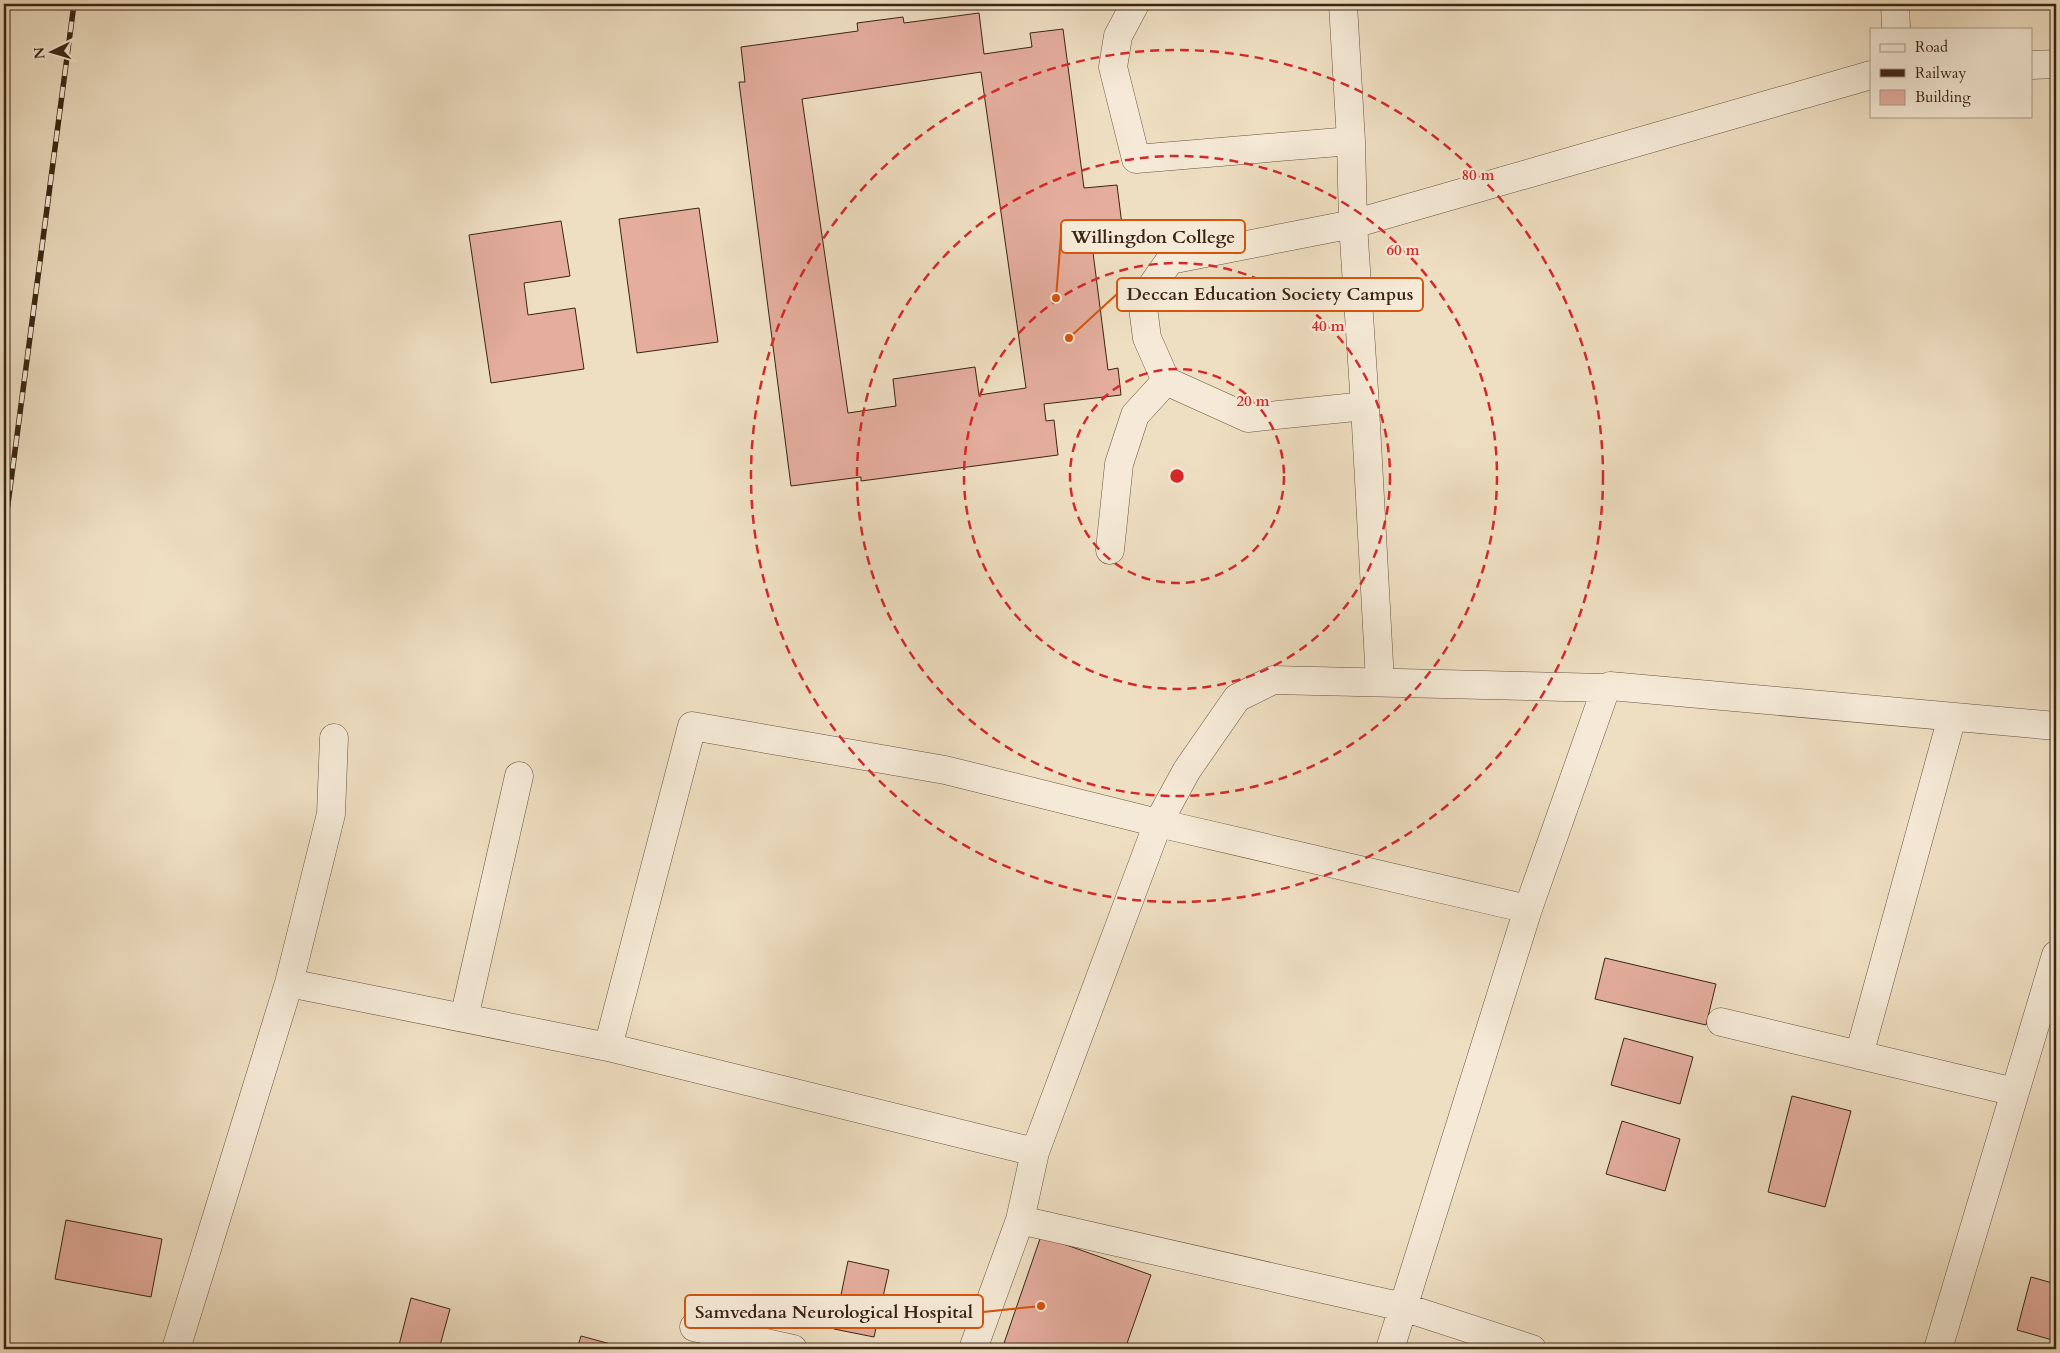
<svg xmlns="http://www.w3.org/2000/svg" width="2060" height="1353" font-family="Cardo,serif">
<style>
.building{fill:#e4ad9d;stroke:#392513;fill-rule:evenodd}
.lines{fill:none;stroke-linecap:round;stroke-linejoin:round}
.minor-casing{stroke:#66543f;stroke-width:29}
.minor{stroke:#f5ead7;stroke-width:28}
.rail-casing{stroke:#392513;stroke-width:5.5}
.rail{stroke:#f5ead7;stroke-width:4;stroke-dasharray:11;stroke-linecap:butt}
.ring{fill:none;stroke:#d62828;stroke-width:2.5;stroke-dasharray:9 6}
.centre{fill:#d62828;stroke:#f5ead7;stroke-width:2.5}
.ring-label{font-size:15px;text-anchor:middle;font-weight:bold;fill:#d62828;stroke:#f5ead7;stroke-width:5;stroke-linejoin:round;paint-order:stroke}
.leader{fill:none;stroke:#d6540d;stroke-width:2}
.callout-dot{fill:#d6540d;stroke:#f5ead7;stroke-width:2}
.callout{fill:#f5ead7;stroke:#d6540d;stroke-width:2}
.callout-label{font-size:18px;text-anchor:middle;font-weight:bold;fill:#392513}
</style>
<rect width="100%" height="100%" fill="#efdfc2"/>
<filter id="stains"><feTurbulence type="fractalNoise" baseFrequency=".004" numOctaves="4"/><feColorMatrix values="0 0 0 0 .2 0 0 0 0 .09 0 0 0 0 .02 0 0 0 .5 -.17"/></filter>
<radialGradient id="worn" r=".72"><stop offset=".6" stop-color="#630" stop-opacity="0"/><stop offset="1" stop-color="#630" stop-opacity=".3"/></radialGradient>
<path class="building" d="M979,13L984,54L1032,47L1030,33L1063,29L1084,188L1117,185L1122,225L1090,229L1108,370L1118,368L1121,395L1044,404L1046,421L1054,420L1058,455L861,481V477L791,486L739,82H745L741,47L858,31L857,23L903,17L904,23ZM981,72L1026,388L979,395L975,367L893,379L896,406L848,413L802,99Z
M699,208L718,342L637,353L619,219Z
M561,221L570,276L524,283L528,315L575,308L584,369L491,383L469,235Z
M1605,958L1716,984L1706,1025L1595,999Z
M1624,1038L1693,1057L1680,1104L1611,1085Z
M1792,1096L1851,1111L1825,1207L1768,1192Z
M1622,1121L1680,1139L1665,1191L1606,1174Z
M66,1220L162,1239L151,1297L55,1279Z
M1041,1236L1151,1275L1125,1349H1002Z
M848,1261L889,1270L874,1337L834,1329Z
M2031,1277L2056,1284V1341L2017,1330Z
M411,1298L450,1309L439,1349H398Z
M581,1336L629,1349H577Z"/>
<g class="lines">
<g class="minor-casing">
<path id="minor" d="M1135,4L1118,36L1113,67L1136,159L1351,141
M1343,4L1351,141L1353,224L1365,406L1380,682
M1895,4L1896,29
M2031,65L2056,64
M1365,406L1248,418L1166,381L1147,338L1142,300L1170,260L1353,224L1871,75
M1110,550L1119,464L1135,415L1166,381
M1606,688L1610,686L2056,726
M289,983L331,814L334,738
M464,1018L519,776
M1721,1022L2015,1092
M608,1047L692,726L945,770L1158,823L1035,1152
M1859,1055L1952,717
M1020,1220L1403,1307L1532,1349
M694,1327L793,1349
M176,1349L289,983L608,1047L1035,1152L1020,1220L973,1349
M1390,1349L1528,909L1606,688L1273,680L1237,698L1187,770L1158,823L1528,909
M1938,1349L2056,955"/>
</g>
<use href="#minor" class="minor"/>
<g class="rail-casing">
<path id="rail" d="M4,534L74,4"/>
</g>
<use href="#rail" class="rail"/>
</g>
<g class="ring">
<circle cx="1177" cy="476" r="107"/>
<circle cx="1177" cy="476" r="213"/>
<circle cx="1177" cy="476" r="320"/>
<circle cx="1177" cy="476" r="426"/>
</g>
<circle cx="1177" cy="476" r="8" class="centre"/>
<g class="ring-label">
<text x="1478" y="180">80 m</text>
<text x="1403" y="255">60 m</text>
<text x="1328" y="331">40 m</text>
<text x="1253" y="406">20 m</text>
</g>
<path class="leader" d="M1056 298L1061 236M1069 338L1117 294M1041 1306L983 1312"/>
<g class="callout-dot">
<circle cx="1056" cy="298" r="5"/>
<circle cx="1069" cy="338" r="5"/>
<circle cx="1041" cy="1306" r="5"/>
</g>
<g class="callout">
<rect x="1061" y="220" width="184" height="33" rx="5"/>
<rect x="1117" y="278" width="306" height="33" rx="5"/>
<rect x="685" y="1295" width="298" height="33" rx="5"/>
</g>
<g class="callout-label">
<text x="1153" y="243">Willingdon College</text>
<text x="1270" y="300">Deccan Education Society Campus</text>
<text x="834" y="1318">Samvedana Neurological Hospital</text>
</g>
<rect width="2060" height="1353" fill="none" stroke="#efdfc2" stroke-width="20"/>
<rect x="5" y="5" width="2050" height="1343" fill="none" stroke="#392513" stroke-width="2.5"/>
<rect x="10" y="10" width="2040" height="1333" fill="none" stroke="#392513"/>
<rect x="1870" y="28" width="162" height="90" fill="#f5ead7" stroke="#aa9b89"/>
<rect x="1880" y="44" width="25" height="8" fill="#f5ead7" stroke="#aa9b89"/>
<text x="1915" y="52" font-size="15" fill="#392513">Road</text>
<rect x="1880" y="69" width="25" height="8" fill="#392513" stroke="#aa9b89"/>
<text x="1915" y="78" font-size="15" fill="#392513">Railway</text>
<rect x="1880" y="90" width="25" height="15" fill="#e4ad9d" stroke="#aa9b89"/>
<text x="1915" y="102" font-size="15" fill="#392513">Building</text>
<g transform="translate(52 52) rotate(265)" stroke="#f5ead7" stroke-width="4" paint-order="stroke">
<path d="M0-4L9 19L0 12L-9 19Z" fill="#392513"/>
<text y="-8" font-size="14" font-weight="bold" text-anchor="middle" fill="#392513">N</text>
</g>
<rect width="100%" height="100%" filter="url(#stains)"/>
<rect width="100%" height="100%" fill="url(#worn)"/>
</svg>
